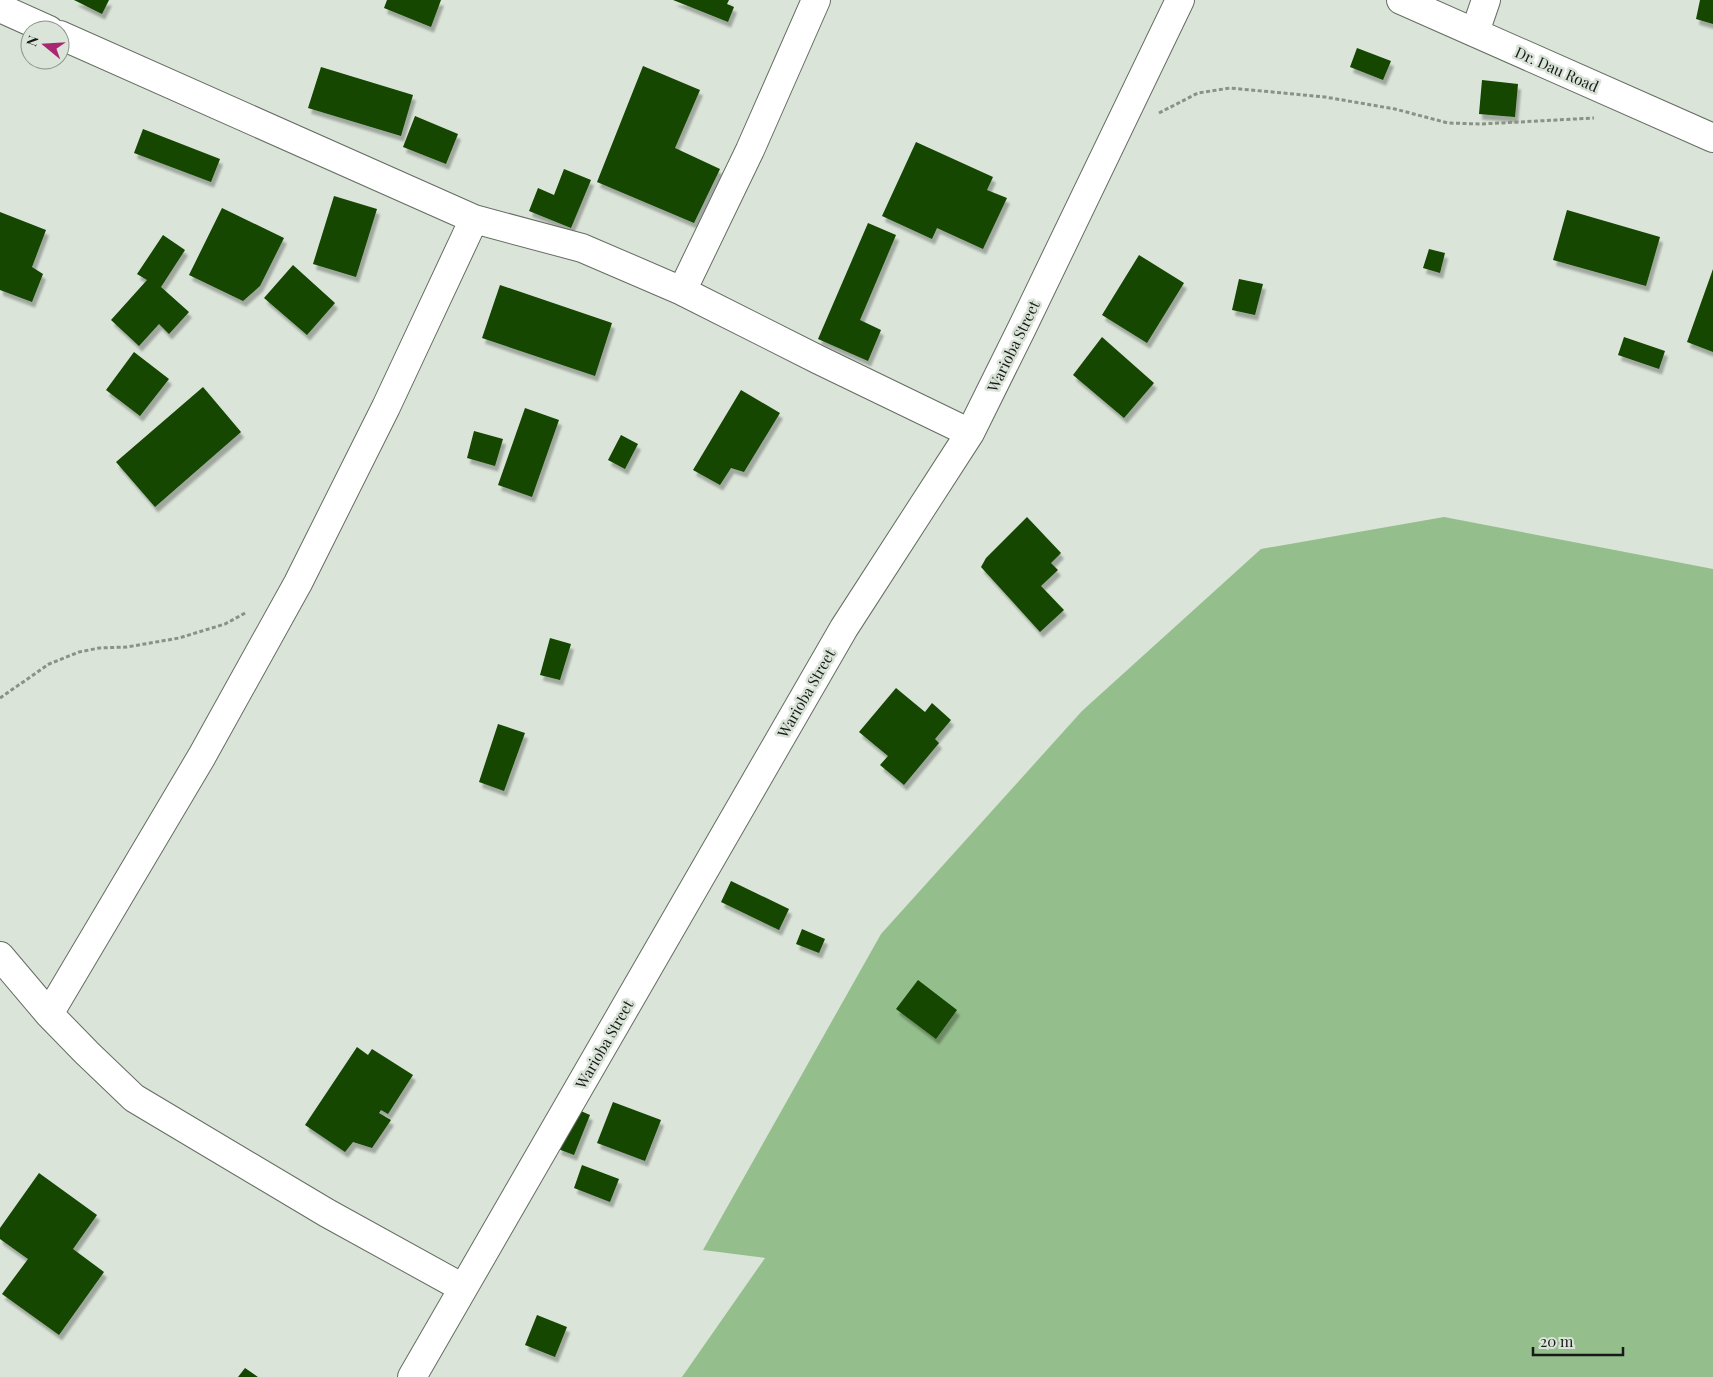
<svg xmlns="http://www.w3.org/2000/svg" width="1713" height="1377" font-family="'Playfair Display',serif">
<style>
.green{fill:#94be8b}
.building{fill:#134605;filter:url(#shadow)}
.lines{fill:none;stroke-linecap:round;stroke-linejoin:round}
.minor-casing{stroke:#656d63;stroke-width:30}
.path{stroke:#8a9188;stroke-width:3;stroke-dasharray:4 2.5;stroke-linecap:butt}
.minor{stroke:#fff;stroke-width:28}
.labels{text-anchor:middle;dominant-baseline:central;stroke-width:5;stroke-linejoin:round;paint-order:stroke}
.street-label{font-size:15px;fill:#171a16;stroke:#dae4d8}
</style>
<defs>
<filter id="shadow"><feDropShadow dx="3" dy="5.5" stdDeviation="1" flood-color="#0004"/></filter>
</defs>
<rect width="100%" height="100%" fill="#dae4d8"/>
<path class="green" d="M1444,517L1713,569V1377H682L765,1258L703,1250L881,934L1082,711L1261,549Z"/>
<path class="building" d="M74,0H109L102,14Z
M387,0H441L431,27L384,8Z
M673,0H729L727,4L734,7L728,22Z
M1700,0H1713V24L1696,19Z
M1357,48L1391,61L1383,80L1350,67Z
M643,66L700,90L675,148L720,169L694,223L597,182Z
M321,67L413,95L401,136L308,108Z
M1482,80L1518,84L1515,117L1479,114Z
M415,116L458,134L446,164L403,147Z
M143,129L220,159L211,182L134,153Z
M916,142L993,177L987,190L1007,198L983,249L937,228L932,239L882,216Z
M564,169L591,180L571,228L529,211L538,188L554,195Z
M334,196L377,209L356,277L313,264Z
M222,208L284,238L260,286L243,301L189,275Z
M1567,210L1660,237L1646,286L1553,260Z
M0,212L46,230L32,267L43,274L32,302L0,290Z
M868,223L896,235L860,320L881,330L868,361L818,339Z
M163,235L185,250L161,287L189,312L169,334L159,324L139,346L111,320L147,280L137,274Z
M1429,249L1445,253L1440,273L1423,268Z
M1139,255L1184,283L1147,343L1102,315Z
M293,265L335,303L307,335L264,298Z
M1713,269V352L1687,342Z
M1239,279L1263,284L1255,315L1232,310Z
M500,285L612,323L595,376L482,338Z
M1102,337L1154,383L1124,418L1073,375Z
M1624,337L1665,351L1659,369L1618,355Z
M134,352L169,379L140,416L106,390Z
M203,387L241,432L155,507L116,462Z
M741,390L780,413L744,472L731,468L720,485L693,470Z
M525,408L559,420L532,497L498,485Z
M474,431L503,439L495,466L467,458Z
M621,435L638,444L625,469L608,460Z
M1027,517L1061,553L1051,563L1058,570L1041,586L1064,610L1040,632L981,567L986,558Z
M550,638L571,644L560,680L540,675Z
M896,688L925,712L932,703L951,720L935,739L939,743L904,785L880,765L888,756L859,732Z
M498,724L525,733L504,791L479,782Z
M731,881L789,909L779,930L721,902Z
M802,929L825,939L819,953L796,944Z
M918,980L957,1010L936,1039L896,1009Z
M357,1047L368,1055L372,1049L413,1075L388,1114L381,1110L379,1113L391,1120L372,1148L353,1142L345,1152L305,1125Z
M613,1102L661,1120L645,1161L597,1143Z
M574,1108L590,1115L574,1155L558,1149Z
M582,1165L619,1179L610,1202L574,1188Z
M39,1173L97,1215L73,1249L104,1272L59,1335L2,1294L28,1259L0,1239V1228Z
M537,1315L567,1327L555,1357L525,1345Z
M245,1368L258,1377H238Z"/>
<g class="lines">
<g class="minor-casing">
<path id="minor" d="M1401,0L1713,138
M0,8L49,30
M1475,32L1486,0
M60,35L474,219L582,248L682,291L819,360L970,433
M682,291L750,150L816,0
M0,956L49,1014L87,1053L134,1098L327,1213L463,1288
M49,1014L202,756L298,583L386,407L474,219
M412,1377L844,628L970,433L1022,328L1180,0"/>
</g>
<path class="path" d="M1159,113L1198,93L1230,88L1325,97L1395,109L1448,123L1481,124L1594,118
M0,698L49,664L79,652L99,648L127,647L179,638L225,624L247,612"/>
<use href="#minor" class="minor"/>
</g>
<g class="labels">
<g class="street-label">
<text transform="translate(1557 69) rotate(24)">Dr. Dau Road</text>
<text transform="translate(1013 346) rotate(-64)">Warioba Street</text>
<text transform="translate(806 693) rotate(-60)">Warioba Street</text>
<text transform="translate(604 1044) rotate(-60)">Warioba Street</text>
</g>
</g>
<g transform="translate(45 45) rotate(288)"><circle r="24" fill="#dae4d8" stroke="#8c938a"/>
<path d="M0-4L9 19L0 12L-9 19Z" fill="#a92772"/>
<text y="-8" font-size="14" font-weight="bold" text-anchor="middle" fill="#171a16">N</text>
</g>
<path d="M1533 1347v8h90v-8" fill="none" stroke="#171a16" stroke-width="2.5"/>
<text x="1540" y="1347" font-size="15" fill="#171a16" stroke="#dae4d8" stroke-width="4" paint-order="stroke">20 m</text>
</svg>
